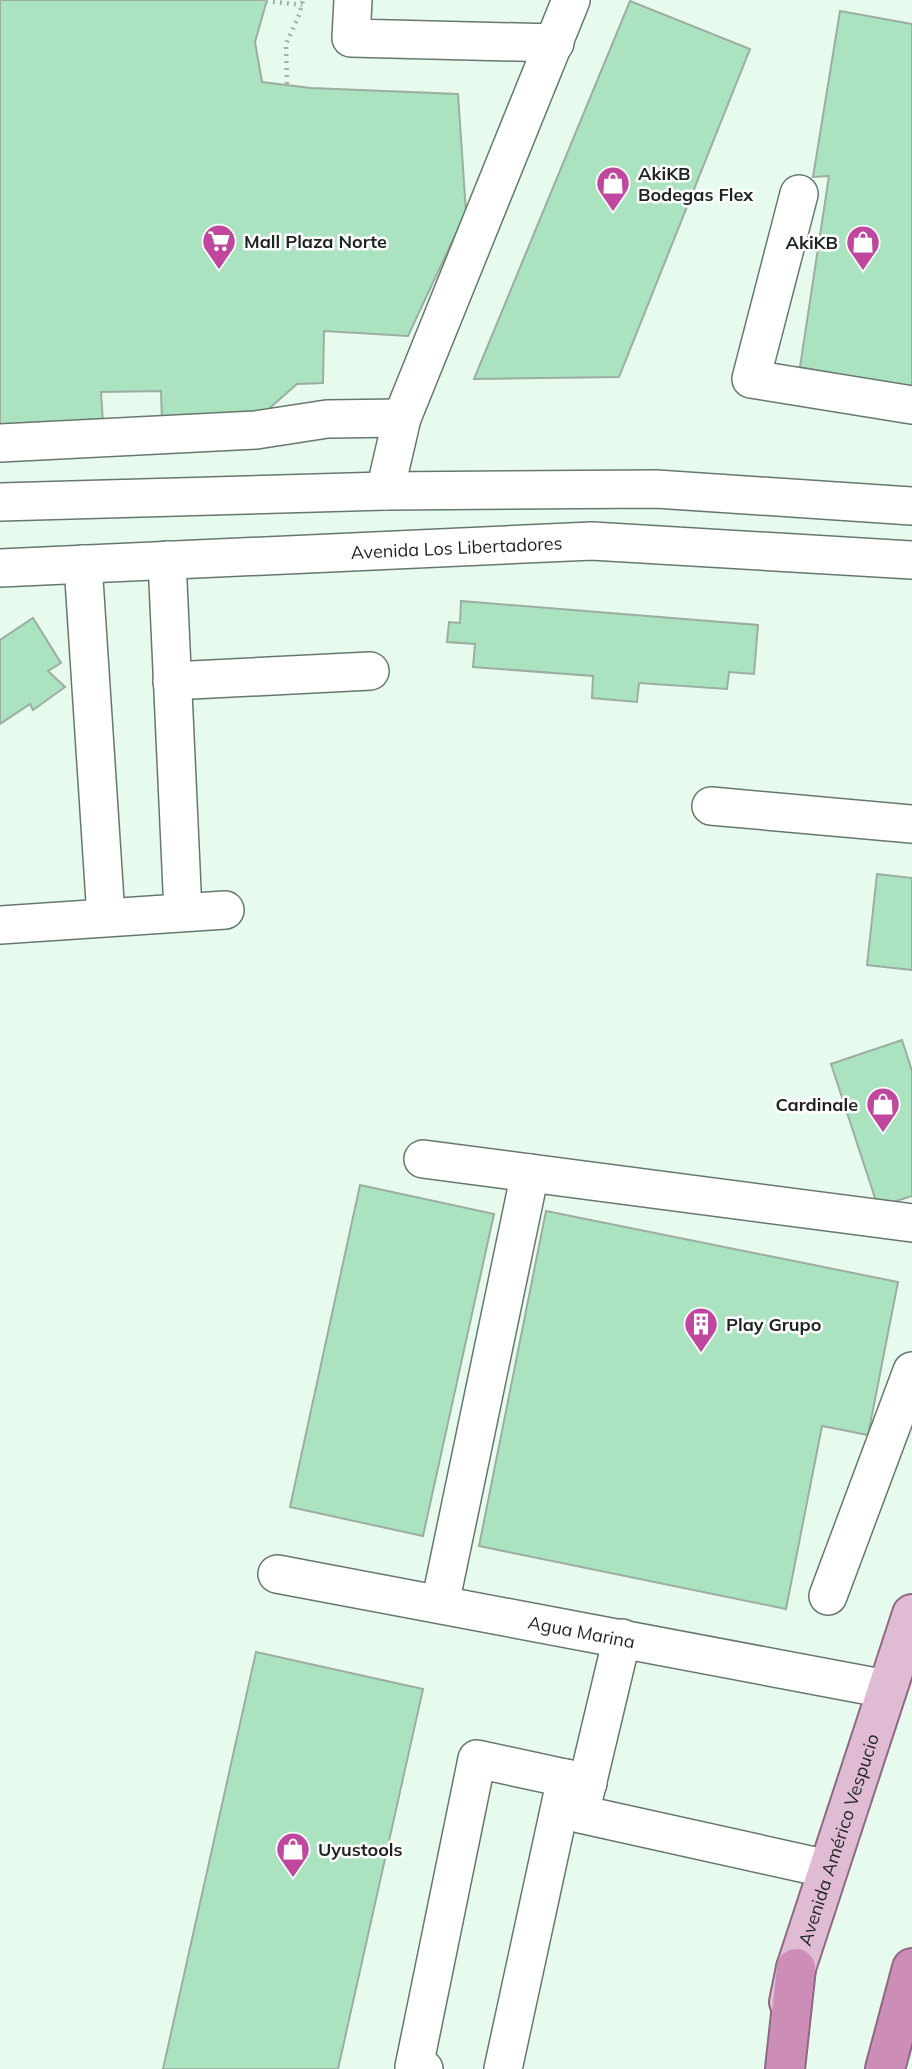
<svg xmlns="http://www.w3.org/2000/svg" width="912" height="2069" font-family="Mulish,sans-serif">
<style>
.building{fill:#abe3c1;stroke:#9cada2;stroke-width:2}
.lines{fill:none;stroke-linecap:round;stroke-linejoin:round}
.minor-casing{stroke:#67776d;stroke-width:40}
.major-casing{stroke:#8f6982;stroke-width:42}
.highway-casing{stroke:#8f6982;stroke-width:42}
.path{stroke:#a3b2a8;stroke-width:4.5;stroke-dasharray:2 5;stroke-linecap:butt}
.minor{stroke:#fff;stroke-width:37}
.major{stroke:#e0bbd4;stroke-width:38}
.highway{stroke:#cc8eb7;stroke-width:38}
.labels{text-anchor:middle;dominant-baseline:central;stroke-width:5;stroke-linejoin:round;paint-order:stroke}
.poi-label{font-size:18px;font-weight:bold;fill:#1e2420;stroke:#fff;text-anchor:start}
.street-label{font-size:18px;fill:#1e2420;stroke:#fff}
</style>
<rect width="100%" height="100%" fill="#e7faee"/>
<path class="building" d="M0,0H267L255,42L262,82L311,88L458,94L466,212L408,336L324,331L323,383L297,384L256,420L162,422L161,391L101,392L103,423L0,429Z
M630,1L750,49L619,377L474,379Z
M840,11L912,24V388L800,367L829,176L813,177Z
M461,601L758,625L754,674L729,672L727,689L639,683L637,702L592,698L593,676L473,667L475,644L447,642L449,622L460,623Z
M33,618L61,663L48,671L65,687L33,710L30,704L0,724V640Z
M877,874L912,878V970L867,965Z
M902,1040L912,1071V1196L878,1207L831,1064Z
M360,1185L494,1214L423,1536L290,1507Z
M546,1211L898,1282L868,1435L822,1426L786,1609L479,1546Z
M256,1652L423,1689L338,2069H163Z"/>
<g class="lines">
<g class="minor-casing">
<g id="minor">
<path d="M353,0L351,38L555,43"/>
<path d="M799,194L751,379L912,405"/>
<path d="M0,443L256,430L327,419L402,418"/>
<path d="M385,491L402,418L571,0"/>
<path d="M0,502L385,491L656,489L912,506"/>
<path d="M167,560L183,912"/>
<path d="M83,564L106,917"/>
<path id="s1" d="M0,568L592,541L912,560"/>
<path d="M172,681L370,671"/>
<path d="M711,806L912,824"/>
<path d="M0,925L225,910"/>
<path d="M423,1159L912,1223"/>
<path id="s2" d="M277,1574L886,1689"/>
<path d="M828,1596L912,1371"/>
<path d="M440,1604L530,1173"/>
<path d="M622,1638L580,1814L828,1869"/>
<path d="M424,2069L414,2067L477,1759L588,1783"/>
<path d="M503,2069L566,1778"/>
</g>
</g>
<g class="major-casing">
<g id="major">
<path id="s3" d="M789,2002L796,1968L912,1614"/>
</g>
</g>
<g class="highway-casing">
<path id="highway" d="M785,2069L796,1968
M885,2069L912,1968"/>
</g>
<path class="path" d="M266,1L302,5
M287,84L286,44L299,15L303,0"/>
<use href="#minor" class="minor"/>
<use href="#major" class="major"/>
<use href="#highway" class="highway"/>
</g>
<defs>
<g id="shop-pin" transform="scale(1.75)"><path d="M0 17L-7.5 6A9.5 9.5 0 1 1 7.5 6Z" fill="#bf489e" stroke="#fff"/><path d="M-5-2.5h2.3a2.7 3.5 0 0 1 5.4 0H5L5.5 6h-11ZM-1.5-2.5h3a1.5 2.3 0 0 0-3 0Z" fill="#fff"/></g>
<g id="supermarket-pin" transform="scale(1.75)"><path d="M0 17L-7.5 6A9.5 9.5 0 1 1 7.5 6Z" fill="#bf489e" stroke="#fff"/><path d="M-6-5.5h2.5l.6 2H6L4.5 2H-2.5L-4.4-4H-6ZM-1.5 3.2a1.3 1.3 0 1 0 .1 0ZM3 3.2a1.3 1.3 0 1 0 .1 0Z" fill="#fff"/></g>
<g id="building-pin" transform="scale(1.75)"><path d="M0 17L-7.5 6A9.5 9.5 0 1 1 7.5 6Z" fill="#bf489e" stroke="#fff"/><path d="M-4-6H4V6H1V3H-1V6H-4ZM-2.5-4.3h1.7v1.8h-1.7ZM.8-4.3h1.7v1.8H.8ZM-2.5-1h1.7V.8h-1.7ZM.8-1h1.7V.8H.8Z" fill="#fff"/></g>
</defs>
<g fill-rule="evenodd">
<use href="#shop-pin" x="613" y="183"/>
<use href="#supermarket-pin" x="219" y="241"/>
<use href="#shop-pin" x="863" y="242"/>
<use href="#shop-pin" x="883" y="1104"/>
<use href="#building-pin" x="701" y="1324"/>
<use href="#shop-pin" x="293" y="1849"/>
</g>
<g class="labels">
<g class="poi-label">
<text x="638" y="173">AkiKB<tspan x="638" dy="21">Bodegas Flex</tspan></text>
<text x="244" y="241">Mall Plaza Norte</text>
<text x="838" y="242" text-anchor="end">AkiKB</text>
<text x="858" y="1104" text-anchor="end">Cardinale</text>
<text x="726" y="1324">Play Grupo</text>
<text x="318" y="1849">Uyustools</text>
</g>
<g class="street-label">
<text stroke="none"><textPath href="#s1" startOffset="457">Avenida Los Libertadores</textPath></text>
<text stroke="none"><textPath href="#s2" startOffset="310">Agua Marina</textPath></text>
<text stroke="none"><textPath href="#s3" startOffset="170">Avenida Américo Vespucio</textPath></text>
</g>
</g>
</svg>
